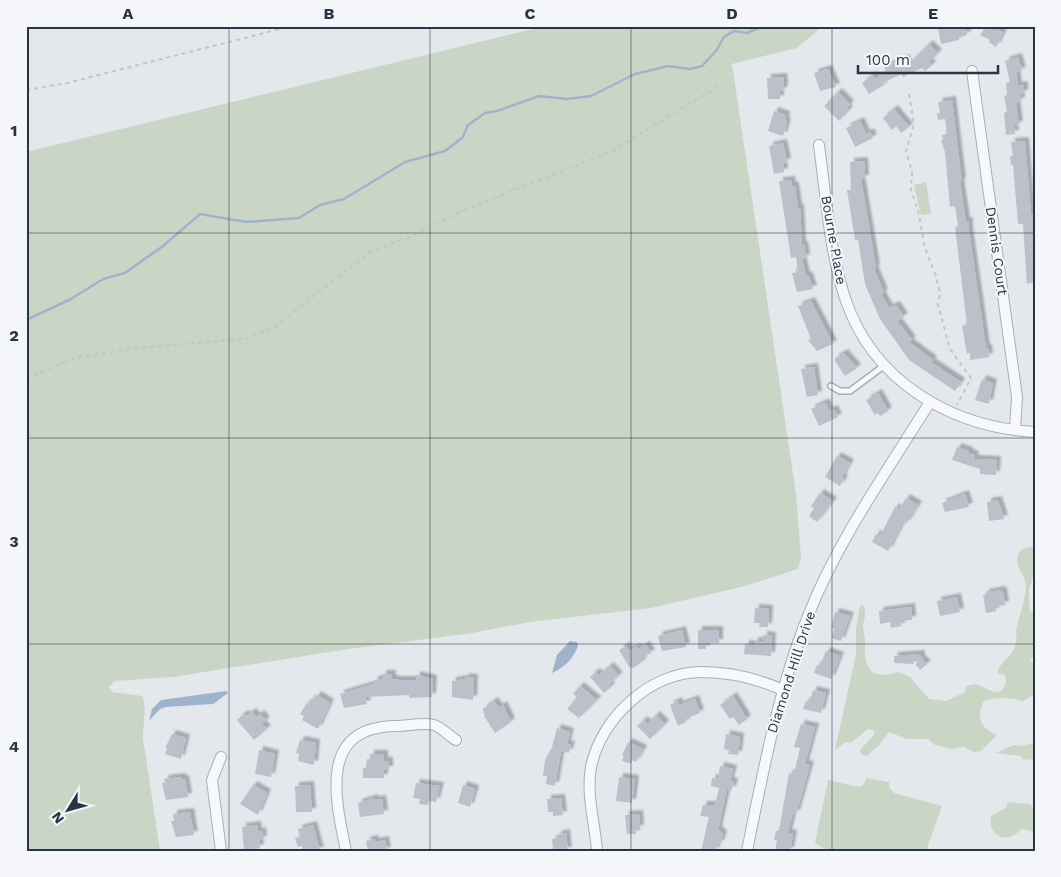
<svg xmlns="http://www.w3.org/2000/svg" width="1061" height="877" font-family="'Work Sans',sans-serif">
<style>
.green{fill:#c9d6c5}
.water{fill:#9fb4cc}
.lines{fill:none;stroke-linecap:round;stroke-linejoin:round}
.stream{stroke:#9fb4cc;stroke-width:2.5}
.building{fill:#bbc0ca;filter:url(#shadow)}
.lane-casing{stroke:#a9aeb7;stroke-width:8}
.street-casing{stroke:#a9aeb7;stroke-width:12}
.path{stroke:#c2c5cb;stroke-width:2;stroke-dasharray:4 4;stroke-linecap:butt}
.lane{stroke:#f7f8fa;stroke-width:5}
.street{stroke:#f7f8fa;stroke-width:10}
.grid{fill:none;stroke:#2b3445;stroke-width:1;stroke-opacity:0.55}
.labels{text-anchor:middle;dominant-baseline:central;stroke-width:4;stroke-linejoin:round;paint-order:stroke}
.street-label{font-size:14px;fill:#2b3445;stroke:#f4f6f9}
.neatline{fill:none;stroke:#2b3445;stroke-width:2}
.grid-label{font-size:16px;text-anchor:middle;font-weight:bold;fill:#2b3445}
</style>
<defs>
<filter id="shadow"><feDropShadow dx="4" dy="-4" stdDeviation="1" flood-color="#0004"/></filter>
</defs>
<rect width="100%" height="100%" fill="#e4e7ec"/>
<path class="green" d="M545,26H823L797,48L732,64L796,494L801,558L798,569L745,586L651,608L530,622L472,633L349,649L173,677L115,681L109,687L112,692L142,696C147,702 143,727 143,738L160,851H26V152Z
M926,182L931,214L921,215L914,185Z
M1035,546V569L1029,591L1030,611L1035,612V656L1030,660L1035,666V694L1023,701C1011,698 994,696 983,702C976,718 981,729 997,735L981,751L974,752L964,747L951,749L935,745L928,739H907L889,732L879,745L867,756L861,755L860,750L875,734L873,730L868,729L851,743L846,742L835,750L856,654V630L860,605L864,606C867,613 864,618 863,626C863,631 865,636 865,641C863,666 869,682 898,672L910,677L929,699L946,701L965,692L966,687C980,679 985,693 1000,692C1005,687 1007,682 1005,675L997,673C1000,662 1009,659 1014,649C1018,640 1015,634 1017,626C1020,613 1026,598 1026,585C1025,571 1009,564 1022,549Z
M1035,742V759L1023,760L1021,756L996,753L1014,745L1024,746Z
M866,778L889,782V787L894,793L942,806L926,851H828L815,843L828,780L859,787L864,784Z
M1008,802L1030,804L1035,810V832L1021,829C1009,845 987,837 991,816L1006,808Z"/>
<path class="water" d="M570,641L577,642L578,646C573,659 565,667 552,673L557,655Z
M226,691L228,693L213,704L166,707L160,709L149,721L152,709L161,700Z"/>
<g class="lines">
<path class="stream" d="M26,320L71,299L103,279L125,273L163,246L200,214L246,222L299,218L320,205L344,199L405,162L445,151L463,137L468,125L485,113L497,111L539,96L567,99L591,96L635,74L668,66L690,69L702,66L716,51L724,37L734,31L747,33L763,26"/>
</g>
<path class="building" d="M948,26H965L967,35L959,37V40L941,44L938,28Z
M986,26H993L1003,33L996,47L989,42L990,40L980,35Z
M929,44L938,53L929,62L932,65L925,71L922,68L903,77L902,74L882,83L884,85L869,94L862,83L873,75L875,79L887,72L884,67L905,58L908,65Z
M1018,57L1022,71L1016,72L1018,86L1024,85V94H1020L1021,101L1016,103L1019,125L1014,126L1015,134L1006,135L1004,113L1007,112L1004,96L1007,95L1006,83L1010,82L1005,61Z
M828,69L836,87L820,91L814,73Z
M783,77L784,86L783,91H780V99H768L767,78Z
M838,92L850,104L847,108L849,110L839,121L824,106Z
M952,100L962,182H960L966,222L969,221V231L986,348H988L989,357L970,360V353L967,354L962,326L967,325L955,227L958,226L955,206L950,207L945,152L941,140H943L942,135L947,134L945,119L938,120L937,113H940L938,102Z
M894,109L909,127L901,133L896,126L892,130L883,118Z
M774,111L786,115L785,121L787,122L783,136L768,131Z
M860,121L866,134L870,132L873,138L855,147L846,128Z
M1025,141L1031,214H1035V282L1027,284L1023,224H1018L1013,165H1011L1010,156H1013L1011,142Z
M783,143L787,162L783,163L784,172L774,174L769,146Z
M864,161L865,179H861L876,268L874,269L884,293L881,294L889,308L896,305L904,317L897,321L912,340L909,342L933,360L931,362L961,382L955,391L909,360L880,319L865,284L858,240H855L847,190H851L850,162Z
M791,180L792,186H795L798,208H800L802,245H804L806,258L802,259L806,276L808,275L810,280L813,289L797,292L792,273L798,272L796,257L791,258L779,181Z
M811,301L833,344L817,351L808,340L811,339L798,306Z
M844,353L857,368L845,376L835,361V358Z
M814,367L818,395L807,397L801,369Z
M982,379L993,383L989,404L975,400Z
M878,393L888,411L880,416L878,413L875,415L866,400Z
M823,403H826L829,411L834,409L838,417L819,426L811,409Z
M957,447L969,451V453L975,455L974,459L997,460L996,475L980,474V469L952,460Z
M837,456L850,463L842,477L844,479L840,486L825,477Z
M820,493L833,501L817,522L809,516L814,508L811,506Z
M965,494L969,507L945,512L942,503Z
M906,498L918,505L906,524L903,522L888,551L872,542L876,534L880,536L895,507L899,510Z
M998,500L1004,519L989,521L987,502Z
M1000,590L1003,592L1005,605L995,606L996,611L986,613L983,595H986L985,593Z
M957,597L960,612L940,616L937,601Z
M911,607L912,620L900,621L901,626L891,628L890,622L880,624L879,611Z
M755,608L769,609L768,627H759L760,623H754Z
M835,612L850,616L841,641L831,638L834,629L831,628Z
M682,630L686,647L662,651L658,636Z
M698,630H719V643H706V649H698Z
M763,635L772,636L771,656L744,654L745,644L754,645V641L763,642Z
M646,645L651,653L642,658V662L633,668L629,667L619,650L626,646L628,650L637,647L638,649Z
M826,651L840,656L831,679L814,673L817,665L820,666Z
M921,654V659L927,664L920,670L915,664L919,661L913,662L914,664L894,663V656Z
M610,666L619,676L609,684L611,687L604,693L590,677L596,672L599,675Z
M382,674H392V679L399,680H416V675L433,679L432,697L409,698V695L365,697L367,704L344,708L340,694L374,684V680L382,679Z
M465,677L474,678L473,700L452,697V681L465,679Z
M580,686L597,700L579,718L567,709L577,697L573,694Z
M813,690L826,693L821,713L803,709L806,701L810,702Z
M317,695L330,703L318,729L302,720L304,716L300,714L306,704L308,705L311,699L314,700Z
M733,696L747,719L739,725L733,717L730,719L720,705Z
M695,699L700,713L685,719L686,722L678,726L670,705L678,701L679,705Z
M494,701L499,708L503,705L511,722L495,733L484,716L485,714L483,712V709Z
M252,712L257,717L260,714L266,720L262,724L267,729L254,740L237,720L244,714L247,716Z
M656,715L665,724L650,739L637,726L644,720L647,724Z
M801,724L815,727L805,764L810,765L796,814L793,813L788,833L793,834L790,851H775L777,840H774L776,831H779L789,773L794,774L800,748L794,747Z
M557,728L570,732L567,744L571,745L569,753L561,751L555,786L546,784L547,776H543L545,760L552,747Z
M172,734L186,738L181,759L165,754L167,748H165Z
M726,734L740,737L738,755L728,754L729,750L724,749Z
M300,740L316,743L314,765L298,761L299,754L296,753Z
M628,742L643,749L636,762L632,760L631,764L622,761L624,756L622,755Z
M259,750L275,754L271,777L255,774Z
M370,754H384V761H389V770H384V778H363V768H366L367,759H370Z
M720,766L733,769L730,781L734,782L732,790L727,789L718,830L723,834L720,844H718L715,851H701L709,817L700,816L703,805H715L719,788L711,786L712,778L718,779Z
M181,777L182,779H185L188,797L166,800L162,783H165L164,779Z
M619,777L635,779L632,803L616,801Z
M416,783L440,786L436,802L429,800L428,805L419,804L420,799L413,798Z
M253,785L267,793L258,815L240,804Z
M310,785L312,812H296L295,786Z
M463,785L475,789L470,807L458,803Z
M374,798L375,800L382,799L384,814L360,817L358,803Z
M561,798L563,815L553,816V812H548L547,799Z
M190,812L194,835L176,837L171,821H174L173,814Z
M639,814L640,829H635L636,834H627L625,815Z
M257,825L258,832L262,831L263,840H259L260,848L244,851L242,827Z
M313,825L320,851H303L302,846L298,847L295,838L300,837L298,829Z
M566,833L568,851H553L552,839L558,838L557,835Z
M374,839L375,842L385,840L387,851H368L366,841Z"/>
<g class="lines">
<g class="lane-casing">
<path id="lane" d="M831,386L840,391H850L885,365"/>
</g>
<g class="street-casing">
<path id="street" d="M972,71L1017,397L1015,430
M819,145C826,196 829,249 845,298C873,382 951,427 1035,432
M221,851L212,780L221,757
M346,851C335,798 318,727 396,726C407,726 423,722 434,725C441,727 449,736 456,740
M597,851C595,823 586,796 591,767C601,718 650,672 702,672C730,672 758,679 783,690
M747,851C763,772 778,691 808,616C838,540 887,471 930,402"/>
</g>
<path class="path" d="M26,90L67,83L292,26
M909,94L914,124L906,151L912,172L911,190L918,210L925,248L936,276L940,293L938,305L950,349L971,378L957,405
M26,378L75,358L137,348L246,339L273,328L371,251L410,237L462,211L612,151L722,84"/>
<use href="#lane" class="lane"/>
<use href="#street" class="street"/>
</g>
<path class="grid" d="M229,26V851M430,26V851M631,26V851M832,26V851M26,233H1035M26,438H1035M26,644H1035"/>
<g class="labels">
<g class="street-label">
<text transform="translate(834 240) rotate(80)">Bourne Place</text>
<text transform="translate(997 251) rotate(82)">Dennis Court</text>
<text transform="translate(791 672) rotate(-72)">Diamond Hill Drive</text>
</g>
</g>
<rect width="1061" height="877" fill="none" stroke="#f4f6f9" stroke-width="55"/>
<g transform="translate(68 810) rotate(233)" stroke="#f4f6f9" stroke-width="4" paint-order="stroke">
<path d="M0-4L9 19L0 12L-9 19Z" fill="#2b3445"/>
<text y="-8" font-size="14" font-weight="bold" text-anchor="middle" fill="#2b3445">N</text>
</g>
<path d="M858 65v8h140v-8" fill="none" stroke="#2b3445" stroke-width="2.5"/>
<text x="866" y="65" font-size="15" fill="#2b3445" stroke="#f4f6f9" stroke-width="4" paint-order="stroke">100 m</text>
<rect x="28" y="28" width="1006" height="822" class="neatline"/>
<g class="grid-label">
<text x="128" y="19">A</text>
<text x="329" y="19">B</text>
<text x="530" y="19">C</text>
<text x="732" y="19">D</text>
<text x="933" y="19">E</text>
<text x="14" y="136">1</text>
<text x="14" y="341">2</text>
<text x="14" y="547">3</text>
<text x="14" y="752">4</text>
</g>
</svg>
